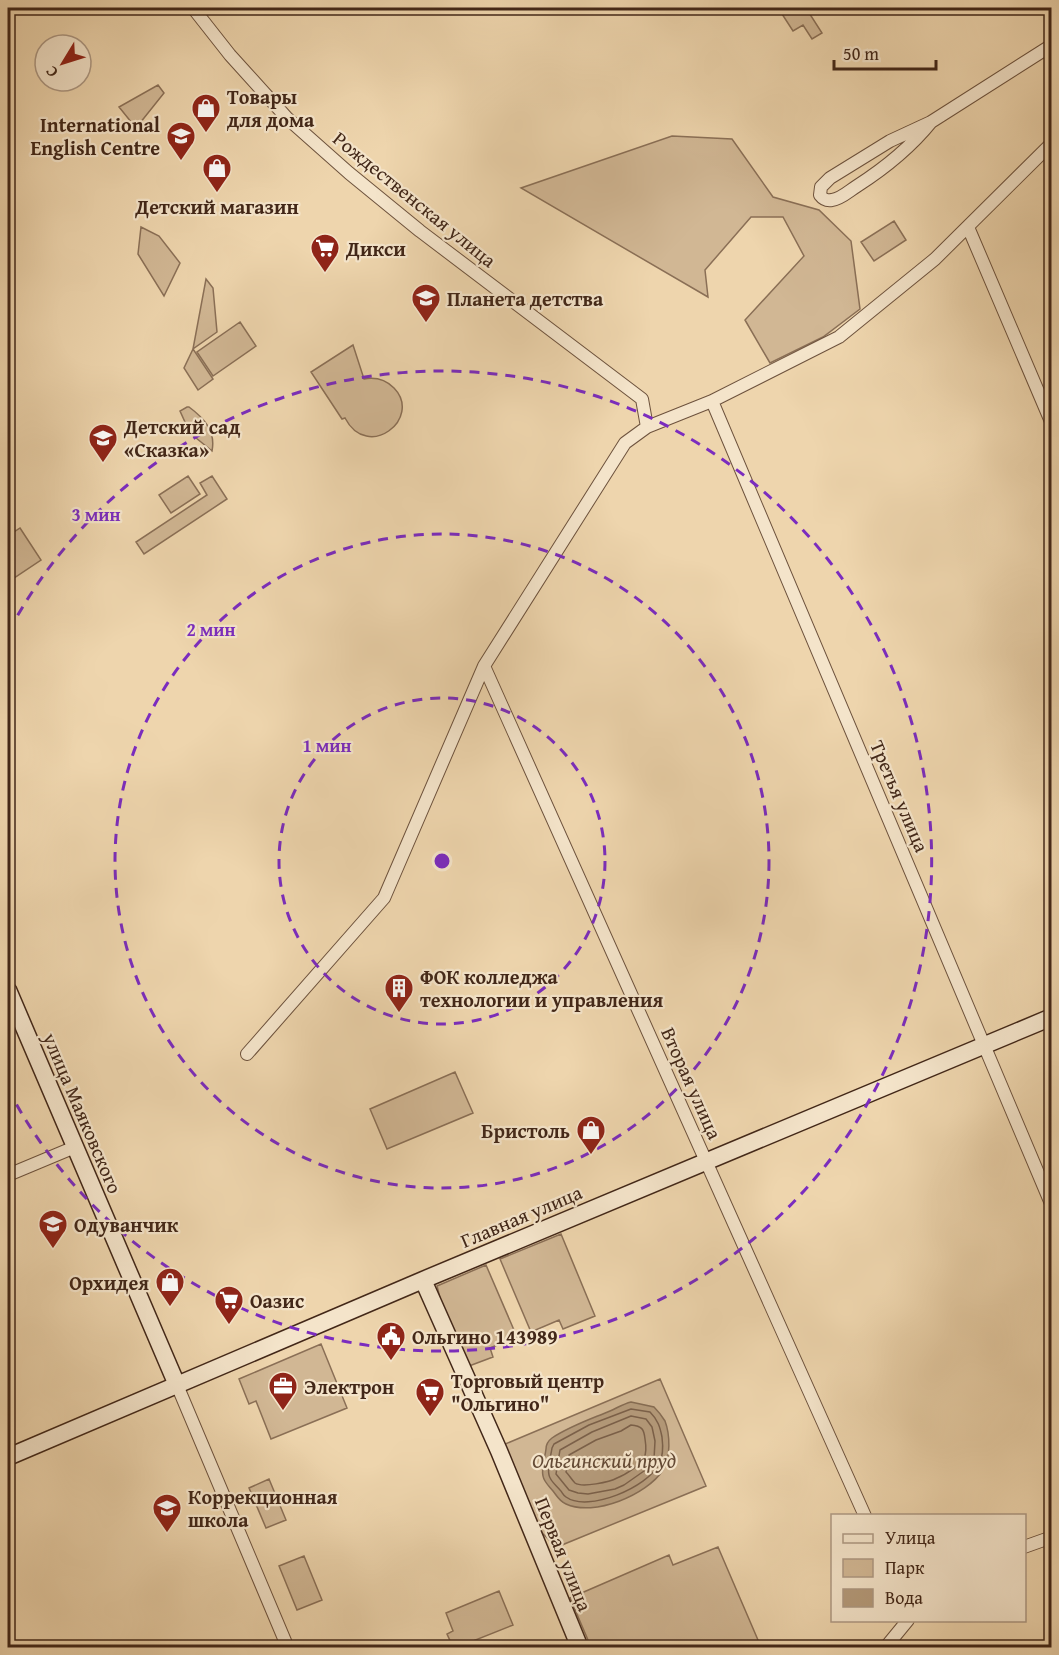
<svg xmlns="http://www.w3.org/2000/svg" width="1059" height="1655" font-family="'Gentium Book Plus',serif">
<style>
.green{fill:#d1b794;stroke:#8a6f56;stroke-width:1.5}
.water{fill:#b49a7a;stroke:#866c53;stroke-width:1.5}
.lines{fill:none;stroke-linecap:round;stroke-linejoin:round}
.shore{stroke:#7b6049;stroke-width:1.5}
.street-casing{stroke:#6d523d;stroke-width:14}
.secondary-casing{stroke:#422718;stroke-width:19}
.street{stroke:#f4e4ca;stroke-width:12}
.secondary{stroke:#f4e4ca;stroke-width:16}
.ring{fill:none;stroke:#7b2cbf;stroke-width:3;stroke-dasharray:10 8}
.labels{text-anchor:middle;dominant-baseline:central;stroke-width:4.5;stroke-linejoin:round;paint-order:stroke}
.poi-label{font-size:20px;font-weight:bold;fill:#422718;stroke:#f4e4ca;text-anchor:start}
.street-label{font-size:20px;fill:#422718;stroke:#f4e4ca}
.water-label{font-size:21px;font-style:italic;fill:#644a35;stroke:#f4e4ca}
.centre{fill:#7b2cbf;stroke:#f4e4ca;stroke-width:3}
.ring-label{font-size:18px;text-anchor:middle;font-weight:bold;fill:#7b2cbf;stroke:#f4e4ca;stroke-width:4.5;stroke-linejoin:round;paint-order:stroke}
</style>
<rect width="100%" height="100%" fill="#eed5ad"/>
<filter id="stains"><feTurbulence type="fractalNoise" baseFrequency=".00333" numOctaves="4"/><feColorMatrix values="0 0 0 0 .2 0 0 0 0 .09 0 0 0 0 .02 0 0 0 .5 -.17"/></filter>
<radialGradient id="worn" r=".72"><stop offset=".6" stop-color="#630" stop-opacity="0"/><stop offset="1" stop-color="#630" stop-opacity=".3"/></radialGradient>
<path class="green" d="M792,8H806L822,33L812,39L803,25L793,31L782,14Z
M158,85L164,93L136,128L119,107Z
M672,136L732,139L773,197L819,210L851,241L860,309L823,337L770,363L745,320L804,256L783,217H751L705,270L708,297L521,188Z
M894,221L906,240L874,261L861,242Z
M141,227L159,236L180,263L164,296L138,254Z
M206,279L213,288L217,332L193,349L213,379L198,390L184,368L193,349Z
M240,322L256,346L213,376L197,352Z
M353,345L364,379C375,377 385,379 394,388C423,418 368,462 345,418L342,419L311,372Z
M187,407H189C204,418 216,431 212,451L190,433L180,411Z
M188,476L200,494L171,513L159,495Z
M212,476L227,499L144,554L136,542L207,495L200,483Z
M20,528L41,560L8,582V536Z
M455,1072L473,1113L387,1149L370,1109Z
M561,1234L595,1316L563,1329L559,1320L531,1332L500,1259Z
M486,1265L517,1337L490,1348L493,1357L469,1366L441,1302L437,1286Z
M321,1344L347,1408L271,1439L256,1401L249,1404L239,1379Z
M660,1379L706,1486L557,1547L542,1533L503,1445Z
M269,1479L286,1520L266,1528L249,1488Z
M718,1547L761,1647H591L570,1598L669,1555L673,1565Z
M304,1556L322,1600L297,1610L279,1566Z
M499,1591L513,1625L458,1647H453L447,1634L453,1631L446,1613Z"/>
<path class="water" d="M631,1402L654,1407C658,1411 662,1416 665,1421C670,1434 671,1458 663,1470C647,1495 594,1517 566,1504C559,1501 557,1496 553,1491C549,1486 544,1482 543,1476C541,1467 545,1458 546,1449C546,1444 548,1441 552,1438C570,1426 591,1419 610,1411C617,1408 623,1404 631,1402Z"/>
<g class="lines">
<path class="shore" d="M631,1409L650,1412C658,1420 660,1427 662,1437C663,1445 663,1457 659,1464C648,1487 588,1513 566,1497C562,1494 563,1493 560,1490C556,1485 550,1481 549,1475C547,1467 551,1456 552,1448L554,1444L589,1425Z
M631,1416L646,1419L652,1427L655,1441L654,1459L644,1471L624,1485L615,1489L588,1494L578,1493L569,1490L556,1474L560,1450L592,1432Z
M631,1425C642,1426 644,1429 645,1439C646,1445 646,1454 644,1458C639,1466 625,1475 617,1478C610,1482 582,1488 575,1483C572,1480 569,1475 566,1472L569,1455L596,1440L621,1431Z"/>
<g class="street-casing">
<path id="street" d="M193,8L230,55L287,118L349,173L420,231L642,399L647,427
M931,122C910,148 885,168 857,186C849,191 841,199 832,200C826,201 823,199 820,195L821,187L830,178L890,141Z
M931,122L1052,45
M968,227L1052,424
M712,401L1052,1206
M484,666L865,1516
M247,1054L384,898L484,666L625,443L647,427L712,401L839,337L935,259L1052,143
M8,1175L75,1147
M177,1385L288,1648
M1024,1547L1052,1537
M885,1648L908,1620"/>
</g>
<g class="secondary-casing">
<path id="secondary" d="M8,990L177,1385
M423,1280L499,1451L580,1648
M8,1457L423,1280L1052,1017"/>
</g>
<use href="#street" class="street"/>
<use href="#secondary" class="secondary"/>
</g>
<g class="ring">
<circle cx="442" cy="861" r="163"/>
<circle cx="442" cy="861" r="327"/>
<path d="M9 631A490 490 0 1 1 9 1091"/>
</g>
<defs>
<g id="shop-pin" transform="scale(1.5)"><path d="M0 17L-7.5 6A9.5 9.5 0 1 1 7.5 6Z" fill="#8f2418" stroke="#f4e4ca"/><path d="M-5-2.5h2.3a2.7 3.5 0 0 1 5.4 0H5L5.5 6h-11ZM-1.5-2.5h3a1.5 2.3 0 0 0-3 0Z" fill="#fff"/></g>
<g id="school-pin" transform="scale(1.5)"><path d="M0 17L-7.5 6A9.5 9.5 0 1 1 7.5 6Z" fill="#8f2418" stroke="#f4e4ca"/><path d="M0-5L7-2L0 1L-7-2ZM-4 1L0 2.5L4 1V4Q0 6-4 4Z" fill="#fff"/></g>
<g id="supermarket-pin" transform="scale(1.5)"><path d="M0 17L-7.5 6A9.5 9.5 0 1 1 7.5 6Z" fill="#8f2418" stroke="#f4e4ca"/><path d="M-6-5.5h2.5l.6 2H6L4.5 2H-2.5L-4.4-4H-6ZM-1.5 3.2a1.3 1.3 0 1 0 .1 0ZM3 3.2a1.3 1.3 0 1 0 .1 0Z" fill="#fff"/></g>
<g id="building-pin" transform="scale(1.5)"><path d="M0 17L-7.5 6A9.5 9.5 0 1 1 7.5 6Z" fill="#8f2418" stroke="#f4e4ca"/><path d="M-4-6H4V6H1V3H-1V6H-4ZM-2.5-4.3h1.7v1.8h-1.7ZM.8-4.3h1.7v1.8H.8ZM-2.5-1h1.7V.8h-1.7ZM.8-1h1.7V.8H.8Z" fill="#fff"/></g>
<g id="civic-pin" transform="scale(1.5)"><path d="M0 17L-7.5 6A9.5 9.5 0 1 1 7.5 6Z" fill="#8f2418" stroke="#f4e4ca"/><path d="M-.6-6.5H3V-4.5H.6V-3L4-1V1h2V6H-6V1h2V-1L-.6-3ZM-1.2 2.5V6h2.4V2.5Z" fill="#fff"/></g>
<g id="office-pin" transform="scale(1.5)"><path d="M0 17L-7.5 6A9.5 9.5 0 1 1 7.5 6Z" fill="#8f2418" stroke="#f4e4ca"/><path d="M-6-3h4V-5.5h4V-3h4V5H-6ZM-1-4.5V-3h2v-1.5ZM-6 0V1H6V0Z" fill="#fff"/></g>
</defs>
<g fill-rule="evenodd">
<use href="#shop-pin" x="206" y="108"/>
<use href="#school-pin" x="181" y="136"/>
<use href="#shop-pin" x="217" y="168"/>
<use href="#supermarket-pin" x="325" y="248"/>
<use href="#school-pin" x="426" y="298"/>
<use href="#school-pin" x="103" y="438"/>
<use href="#building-pin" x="399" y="988"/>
<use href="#shop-pin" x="591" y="1130"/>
<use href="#school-pin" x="53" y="1224"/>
<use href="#shop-pin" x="170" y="1282"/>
<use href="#supermarket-pin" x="229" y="1300"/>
<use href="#civic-pin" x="391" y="1336"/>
<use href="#office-pin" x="283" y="1386"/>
<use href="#supermarket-pin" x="430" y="1392"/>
<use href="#school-pin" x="167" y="1508"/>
</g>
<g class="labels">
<g class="poi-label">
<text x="227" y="96">Товары<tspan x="227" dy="23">для дома</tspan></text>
<text x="160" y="124" text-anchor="end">International<tspan x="160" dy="23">English Centre</tspan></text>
<text x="217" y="206" text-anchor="middle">Детский магазин</text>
<text x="346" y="248">Дикси</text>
<text x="447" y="298">Планета детства</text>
<text x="124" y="426">Детский сад<tspan x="124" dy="23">«Сказка»</tspan></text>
<text x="420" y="976">ФОК колледжа<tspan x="420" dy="23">технологии и управления</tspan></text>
<text x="570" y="1130" text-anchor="end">Бристоль</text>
<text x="74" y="1224">Одуванчик</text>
<text x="149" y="1282" text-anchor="end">Орхидея</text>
<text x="250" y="1300">Оазис</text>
<text x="412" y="1336">Ольгино 143989</text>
<text x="451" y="1380">Торговый центр<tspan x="451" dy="23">"Ольгино"</tspan></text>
<text x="304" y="1386">Электрон</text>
<text x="188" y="1496">Коррекционная<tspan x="188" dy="23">школа</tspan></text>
</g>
<g class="street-label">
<text transform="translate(415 199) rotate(39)">Рождественская улица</text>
<text transform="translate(900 796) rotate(67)">Третья улица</text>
<text transform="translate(692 1083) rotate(66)">Вторая улица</text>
<text transform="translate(83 1113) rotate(67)">улица Маяковского</text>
<text transform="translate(521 1216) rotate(-23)">Главная улица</text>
<text transform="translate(564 1554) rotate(68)">Первая улица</text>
</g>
<g class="water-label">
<text x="604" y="1460">Ольгинский пруд</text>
</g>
</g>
<circle cx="442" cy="861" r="9" class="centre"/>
<g class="ring-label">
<text x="96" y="521">3 мин</text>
<text x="211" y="636">2 мин</text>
<text x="327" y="752">1 мин</text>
</g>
<rect width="1059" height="1655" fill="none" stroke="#eed5ad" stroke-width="30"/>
<rect x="9" y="9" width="1041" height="1637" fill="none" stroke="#422718" stroke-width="3"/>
<rect x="15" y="15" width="1029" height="1625" fill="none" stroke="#422718" stroke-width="1.5"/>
<rect x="831" y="1514" width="195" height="108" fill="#f4e4ca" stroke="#ad9883" stroke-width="1.5"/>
<rect x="843" y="1534" width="30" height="9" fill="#f4e4ca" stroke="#ad9883" stroke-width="1.5"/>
<text x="885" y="1544" font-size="18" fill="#422718">Улица</text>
<rect x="843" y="1559" width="30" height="18" fill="#d1b794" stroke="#ad9883" stroke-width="1.5"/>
<text x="885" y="1574" font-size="18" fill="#422718">Парк</text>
<rect x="843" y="1589" width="30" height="18" fill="#b49a7a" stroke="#ad9883" stroke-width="1.5"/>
<text x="885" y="1604" font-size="18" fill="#422718">Вода</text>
<g transform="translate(63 63) rotate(232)"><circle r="28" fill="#f4e4ca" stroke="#ad9883" stroke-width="1.5"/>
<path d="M0-4.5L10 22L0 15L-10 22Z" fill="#8f2418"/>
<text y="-9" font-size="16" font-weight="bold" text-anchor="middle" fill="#422718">С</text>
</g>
<path d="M834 60v9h102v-9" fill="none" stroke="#422718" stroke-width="3"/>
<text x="843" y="60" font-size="18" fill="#422718" stroke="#f4e4ca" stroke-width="4.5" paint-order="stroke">50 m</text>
<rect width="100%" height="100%" filter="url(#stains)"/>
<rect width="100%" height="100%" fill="url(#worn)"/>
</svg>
